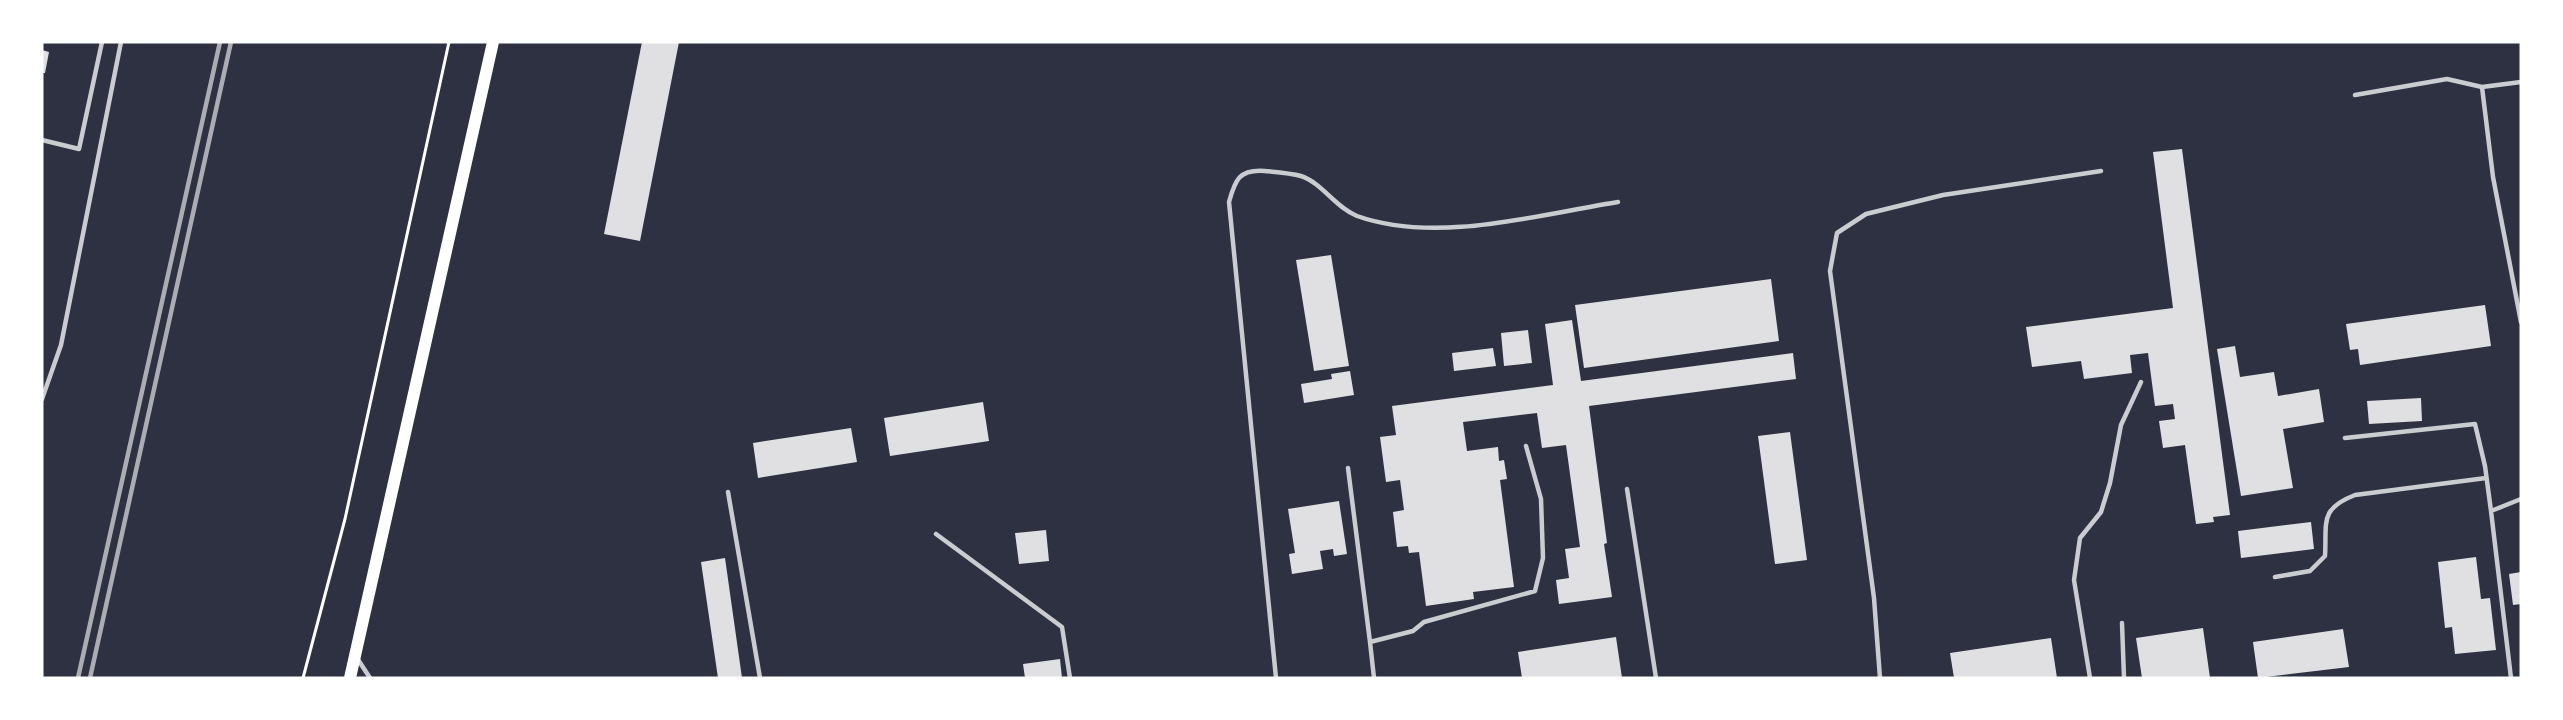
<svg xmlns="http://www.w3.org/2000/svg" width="2563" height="720" font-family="'PT Sans Narrow',sans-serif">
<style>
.building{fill:#e0e0e3}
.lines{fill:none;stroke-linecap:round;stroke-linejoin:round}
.path{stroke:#fff;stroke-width:3}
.service{stroke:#caccd0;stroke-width:4.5}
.secondary{stroke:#fff;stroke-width:12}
.rail{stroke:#abadb3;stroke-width:4.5}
</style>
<rect width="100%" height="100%" fill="#2d3142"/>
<path class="building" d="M642,42H679L640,241L604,234Z
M42,50L49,52L45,73H42Z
M2182,149L2230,515L2213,517L2214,522L2196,524L2185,445L2163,448L2159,421L2175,419L2173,404L2155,406L2148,353L2130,355L2132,373L2084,379L2081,361L2032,367L2026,327L2173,308L2153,152Z
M1331,255L1349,366L1314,371L1296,260Z
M1771,279L1779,341L1584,368L1575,305Z
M2485,305L2491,346L2360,365L2358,349L2350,350L2346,324Z
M1572,320L1581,381L1793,353L1796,379L1589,406L1607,543L1604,544L1612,597L1559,604L1556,580L1569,578L1565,549L1580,547L1566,445L1542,448L1537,413L1463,422L1467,451L1498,447L1499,461L1504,460L1507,479L1500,480L1514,587L1473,592L1474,599L1426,606L1419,552L1409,553L1408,546L1397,547L1393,512L1404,510L1400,480L1386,482L1380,437L1396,435L1392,406L1553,385L1545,324Z
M1528,330L1532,363L1504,366L1501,333Z
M2235,346L2240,377L2274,372L2278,396L2319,389L2324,422L2283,429L2293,488L2241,496L2217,349Z
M1493,348L1496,366L1454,371L1452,353Z
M1350,371L1354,395L1304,403L1301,384L1332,379L1331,374Z
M2421,398L2422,421L2369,424L2367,401Z
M983,402L989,441L890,456L884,418Z
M851,428L857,462L758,478L753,443Z
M1790,432L1807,560L1775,564L1758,436Z
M1339,501L1347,554L1334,556L1333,549L1320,551L1323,569L1292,574L1289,554L1295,553L1288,509Z
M2311,522L2314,549L2241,558L2238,531Z
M1046,530L1049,561L1019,564L1015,533Z
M2476,557L2481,599L2490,598L2496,650L2455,654L2452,627L2445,628L2438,562Z
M725,558L742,678H718L701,562Z
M2521,572V604L2513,605L2509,574Z
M2203,628L2210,678H2142L2136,638Z
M2343,629L2349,667L2258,678L2253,642Z
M1616,637L1622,678H1522L1518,652Z
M2051,638L2057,678H1954L1950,653Z
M1060,659L1062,678H1025L1023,664Z"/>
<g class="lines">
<path class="path" d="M303,678L345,519L449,42"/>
<path class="service" d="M2482,87L2493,177L2521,322
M2355,95L2447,79L2482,87L2521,82
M42,140L79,149L102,42
M42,399L61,345L121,42
M2345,438L2475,424L2485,466L2491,511
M1348,468L1370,642
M1627,489L1656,678
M728,492L760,678
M936,534L1062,627L1070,678
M2275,577L2310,571L2325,556C2327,522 2319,509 2355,495L2486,478
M2122,623L2124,678
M357,658L370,678
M1276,678L1229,202C1235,180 1239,169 1265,171C1276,172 1290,173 1301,176C1322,183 1336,208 1357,216C1436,244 1537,215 1618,202
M1374,678L1370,642L1413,631L1424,622L1535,591L1543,558L1541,499L1526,446
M1880,678L1874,598L1830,271L1837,233L1866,214L1943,195L2101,171
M2090,678L2074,580L2080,538L2101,512L2110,483L2121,425L2141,382
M2511,678L2491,511L2521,499"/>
<path class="secondary" d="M350,678L493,42"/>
<path class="rail" d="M78,678L220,42
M90,678L231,42"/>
</g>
<rect width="2563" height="720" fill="none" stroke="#ffffff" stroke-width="87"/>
</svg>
